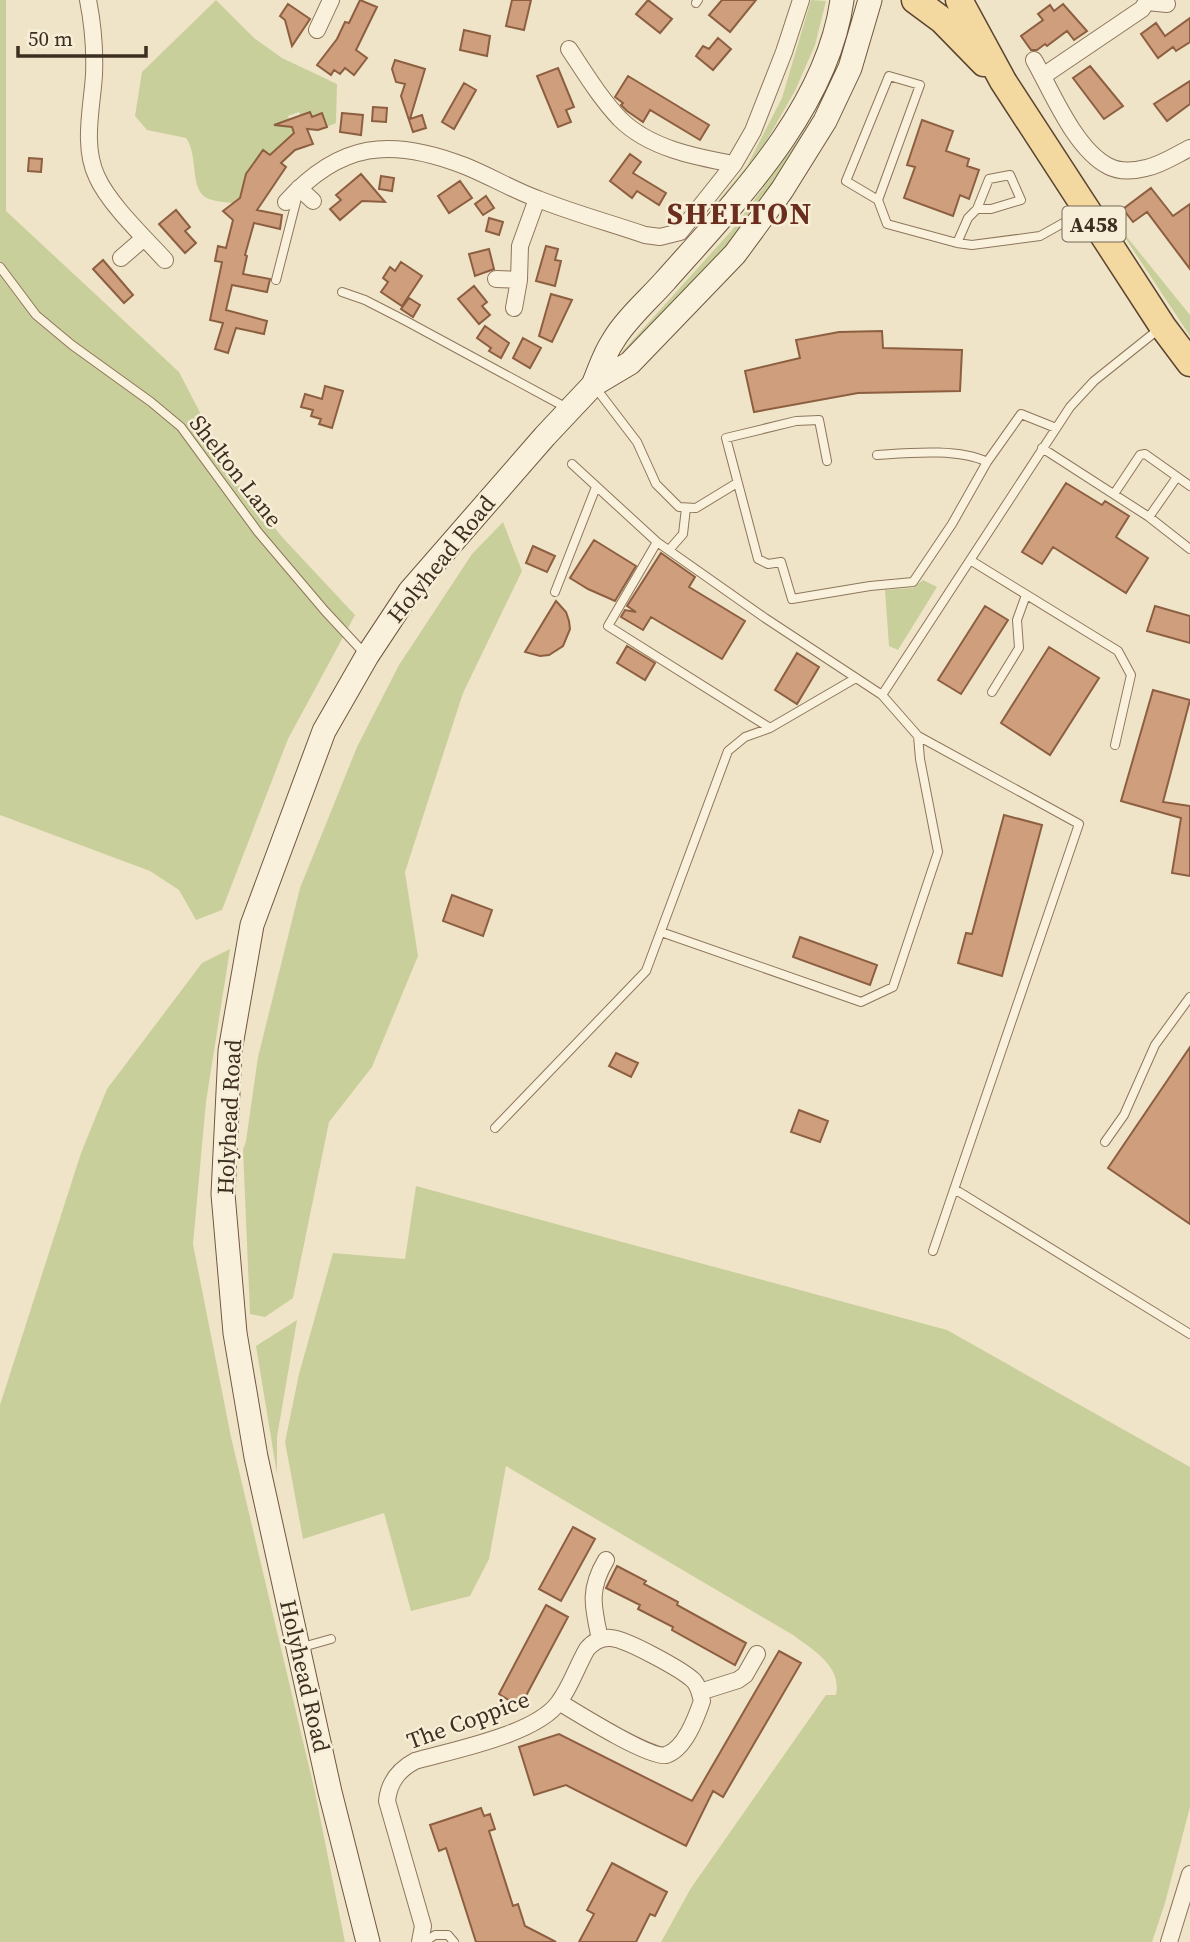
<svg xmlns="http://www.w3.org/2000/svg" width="1190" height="1942" font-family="'Source Serif 4',serif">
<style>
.green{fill:#c9cf9b}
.building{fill:#cf9f7d;stroke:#8d5f41;stroke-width:2}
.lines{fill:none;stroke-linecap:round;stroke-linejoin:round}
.lane-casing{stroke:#8d765c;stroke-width:10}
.street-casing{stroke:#8d765c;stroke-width:18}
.secondary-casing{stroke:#6f573f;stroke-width:25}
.primary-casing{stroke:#5b4430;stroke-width:29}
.lane{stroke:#faf1dc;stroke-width:8}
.street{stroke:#faf1dc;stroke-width:16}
.secondary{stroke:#faf1dc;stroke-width:23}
.primary{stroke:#f3d9a0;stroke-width:26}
.labels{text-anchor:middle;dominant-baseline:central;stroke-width:5;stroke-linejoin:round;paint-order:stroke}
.shield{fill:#f7eed8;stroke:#756857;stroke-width:2}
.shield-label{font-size:21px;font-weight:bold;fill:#3d2e20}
.street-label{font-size:23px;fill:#3d2e20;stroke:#f7eed8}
.district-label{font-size:30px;font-weight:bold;letter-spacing:2px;fill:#6b2e1e;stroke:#f7eed8}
</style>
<rect width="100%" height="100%" fill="#f0e4c8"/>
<path class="green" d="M0,0H6V211L179,372L235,480L283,538L355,615L288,739L222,910L196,920L179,890L150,871L0,815Z
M216,0L254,38L282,58L337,84L336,123L327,127L321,113L312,117L310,112L300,115L299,112L288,116L299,149L296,150L286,140L271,157L262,151L257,159L260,162L252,166L245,176L256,184L239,204C229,202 213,202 205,197C190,187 198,153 186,138L147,130L135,116L142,72Z
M811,0L826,1L815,45L795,91L749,171L682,245L747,166L782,98Z
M816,115L748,225L622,357V352L733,229Z
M1114,221L1190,315V336Z
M503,522L522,571L463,693L405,872L418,956L372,1067L329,1122L293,1298L265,1317L250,1314L243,1150L246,1141L258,1057L300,888L357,747L399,665L472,554Z
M923,580L937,587L898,650L889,646L885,590L913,588Z
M230,949L206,1102L193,1244L231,1437L315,1792L345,1942H0V1405L81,1153L107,1089L202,963Z
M416,1186L947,1330L1190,1467V1807L1165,1903L1152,1942H661L691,1888L826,1695H836C842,1666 813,1650 793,1635L506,1466L489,1559L470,1596L411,1611L384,1513L303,1539L285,1442L299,1374L333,1253L405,1259Z
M297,1320L277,1437V1474L256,1346Z"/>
<path class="building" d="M360,0L377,7L356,50L367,58L354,75L345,68L340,74L334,70L331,75L317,65L337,39L345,22L349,23Z
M512,0H531L524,30L506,26Z
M648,0L672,19L660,33L636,14Z
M722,0H756L730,32L709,15Z
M288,4L310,19L292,46L285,20L280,16Z
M1063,4L1087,31L1074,40L1067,31L1047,46L1045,44L1037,50H1031L1021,36L1043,20L1038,14L1050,5L1054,11Z
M1190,18V42L1176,51L1173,47L1158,58L1141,34L1156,23L1165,36Z
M464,30L490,36L487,56L460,50Z
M718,38L731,49L713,70L696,56L703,46L709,49Z
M395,60L425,69L410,119L422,115L426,128L413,132L401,96L405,84L396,82L392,69Z
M1090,66L1123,106L1104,119L1073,78Z
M558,68L574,107L566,110L571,122L558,127L537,76Z
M628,76L709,125L700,140L650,110L643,122L627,111L621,105L623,103L615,97Z
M1190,81V104L1167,121L1154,104Z
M464,83L476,90L454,129L442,122Z
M373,107L387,108L386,122L372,121Z
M310,112L312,117L322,113L327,127L318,130L307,129L313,144L295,150L281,163L286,167L257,210L282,215L280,229L254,223L245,255L247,256L243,274L270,279L267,292L232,285L226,310L267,321L264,334L236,328L228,353L215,349L223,323L210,320L222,262L215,261L218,246L226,248L233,220L223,211L240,198L246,174L263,150L270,155L294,133L292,127L274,125Z
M342,113L363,115L361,135L340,132Z
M922,120L953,131L946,151L969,159L967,166L979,170L969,199L960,195L953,216L904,198L915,167L907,165Z
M630,154L641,162L633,173L666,193L659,205L637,191L632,198L610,181Z
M29,158L42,159L41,172L28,171Z
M361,174L385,202L362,201L340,220L330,209L341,200L336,195Z
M381,176L394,178L392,191L379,189Z
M460,181L472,198L449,213L438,196Z
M1151,188L1173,216L1190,204V269L1147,212L1133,222L1123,209Z
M486,196L494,208L483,215L475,204Z
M176,210L190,227L185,231L196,243L185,253L159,224Z
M489,218L503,222L499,235L486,231Z
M546,246L558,249L555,260L561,261L555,286L536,281Z
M489,249L494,269L475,276L469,254Z
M103,260L133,295L124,303L93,269Z
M401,262L422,276L402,306L381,292L388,282L383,278L390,267L395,271Z
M474,286L487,302L482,306L490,315L479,324L458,299Z
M551,294L572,300L552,342L539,336Z
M409,298L420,305L413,317L401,309Z
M485,326L509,343L501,358L489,351L491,348L477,338Z
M882,331L883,348L962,350L960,391L858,393L754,412L745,371L800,358L796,340L839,332Z
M523,338L541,348L530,368L513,358Z
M325,386L343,391L332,428L319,424L321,419L311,416L313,410L301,407L305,394L322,399Z
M1066,483L1102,505L1105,501L1129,516L1116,537L1148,558L1126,593L1053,547L1042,564L1022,552Z
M594,540L636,566L615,601L588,589L570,578Z
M533,546L555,556L547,572L526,563Z
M661,553L695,577L689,587L745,621L722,659L651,617L643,630L621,617L625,610L636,612L627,606Z
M556,601L566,612L569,621L570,629L563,646L549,655L540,656L525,652Z
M985,606L1008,620L961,694L938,680Z
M1155,606L1190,616V643L1147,631Z
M627,646L655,663L645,680L617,663Z
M1049,647L1099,678L1050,755L1001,723Z
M797,653L819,667L797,704L775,690Z
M1153,690L1190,700L1163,802L1190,806V876L1172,873L1181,818L1121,801Z
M1004,815L1042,825L1002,976L958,963L966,933L972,934Z
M452,895L492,910L483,936L443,921Z
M800,937L877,965L870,985L793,957Z
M1190,1047V1224L1108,1168Z
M616,1053L638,1063L631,1077L609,1066Z
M799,1110L828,1121L820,1142L791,1132Z
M573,1527L595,1539L561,1601L539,1589Z
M617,1566L646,1581L644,1584L678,1602L677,1605L746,1643L735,1665L672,1630L673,1627L638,1609L640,1605L606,1588Z
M546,1605L568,1617L520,1707L499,1694Z
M779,1651L801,1663L723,1797L713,1791L686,1846L566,1785L534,1795L519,1747L559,1734L692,1801Z
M481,1808L484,1816L490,1814L495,1829L489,1831L513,1906L518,1904L525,1926L556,1942H476L446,1848L439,1851L430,1825Z
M612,1863L667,1892L655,1916L650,1914L636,1942H579L594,1914L587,1910Z"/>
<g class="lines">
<g class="lane-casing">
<path id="lane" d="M696,3L698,0
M878,200L920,85L889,76L846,181L878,200L887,224L957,243L972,245L1040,236L1083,212
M957,243L968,218L977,209L989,179L1010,175L1021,200L991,209H977
M0,267L36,315L72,345L151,402L181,427L258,532L325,611L365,654
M276,280L298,194
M342,292L365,300L406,321L567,408
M595,387L637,442L656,484L679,507L696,508L737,483
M1042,448L1149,517L1190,549
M827,461L819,420L796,421L726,438L758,559L768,564L781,562L792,599L870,586L913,582L952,524L987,462C959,448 908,453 877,455
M987,462L1021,414L1056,428
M572,464L657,542L765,618L882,695L1070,407L1094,381L1159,329
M1114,494L1140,455L1145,454L1190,486
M1149,517L1177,477
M657,542L608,626L770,728L856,678
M669,550L683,534L686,508
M970,560L1118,651L1131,675L1115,745
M555,592L596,487
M992,692L1019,648L1017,620L1026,595
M882,695L918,736L1079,824L933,1251
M661,932L861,1002L893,987L938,852L920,759L918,736
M495,1128L646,971L728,751L745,737L770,728
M1105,1142L1124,1115L1155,1045L1190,997
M956,1190L1190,1334
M299,1648L331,1639
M424,1942L435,1935H448L454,1942"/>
</g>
<g class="street-casing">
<path id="street" d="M88,0C93,25 95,50 94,75C92,107 82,146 97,177C109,204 145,238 165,260
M1147,2L1167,4
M317,30L331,0
M569,49C585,73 600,98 620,119C649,148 695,157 734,164
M1034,60C1052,92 1075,149 1108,166C1119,172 1134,171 1146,168C1161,165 1176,155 1190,148
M1043,76L1142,9L1148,0
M299,188L313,201
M286,202C340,142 391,137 465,166C490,176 513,190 538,199C573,213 610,223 645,235L660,237L680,232L734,164L753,131L784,52L801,0
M121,258L144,238
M496,279L519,280
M514,308L519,280L520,246L537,199
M600,1639C593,1607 588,1590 606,1560
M700,1692L738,1680L745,1675L757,1654
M420,1942L423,1926L387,1801C389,1782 398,1770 415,1761C454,1750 537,1734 559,1702C571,1686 577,1666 587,1649C594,1641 601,1637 611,1638C626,1639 683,1670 694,1681C699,1687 700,1694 702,1701C696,1718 685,1749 666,1755C651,1759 577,1713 559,1702
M1169,1942L1190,1874"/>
</g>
<g class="secondary-casing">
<path id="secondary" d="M593,385C599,371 604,354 613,341C625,320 649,299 665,281C735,202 827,109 842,0
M368,1942L330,1792L256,1457L235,1333L223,1194L230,1051L252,925L324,731L367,656L410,591L545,436L593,385L630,363L735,254L782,190L825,121L850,68L870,0"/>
</g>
<g class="primary-casing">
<path id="primary" d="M915,0L942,20L984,63
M959,0L1003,81L1163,327L1190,363"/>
</g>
<use href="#lane" class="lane"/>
<use href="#street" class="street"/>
<use href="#secondary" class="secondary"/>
<use href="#primary" class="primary"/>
</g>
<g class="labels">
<rect class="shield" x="1062.5" y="206.5" width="63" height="35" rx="5"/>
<g class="shield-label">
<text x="1094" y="224">A458</text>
</g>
<g class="street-label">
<text transform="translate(236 471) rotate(52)">Shelton Lane</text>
<text transform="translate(441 559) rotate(-51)">Holyhead Road</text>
<text transform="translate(229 1117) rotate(-87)">Holyhead Road</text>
<text transform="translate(305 1676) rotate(77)">Holyhead Road</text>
<text transform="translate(468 1720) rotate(-20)">The Coppice</text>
</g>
<g class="district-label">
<text x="740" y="213">SHELTON</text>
</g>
</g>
<path d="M18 46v10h128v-10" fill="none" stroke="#3d2e20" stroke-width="3.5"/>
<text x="28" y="46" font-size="21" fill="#3d2e20" stroke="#f7eed8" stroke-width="5" paint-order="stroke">50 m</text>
</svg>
